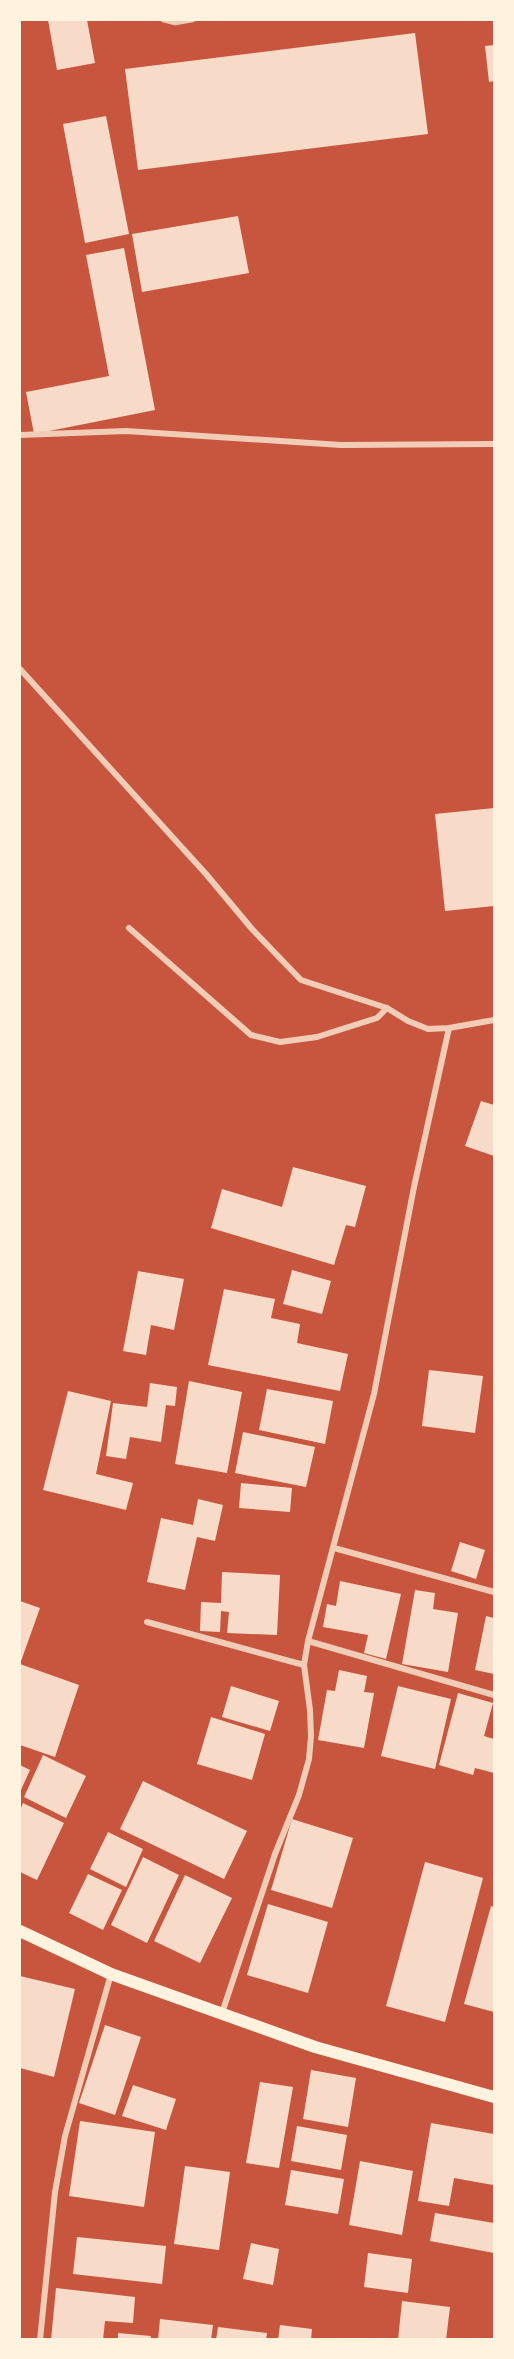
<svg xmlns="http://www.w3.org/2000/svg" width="514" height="2359" font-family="Raleway,sans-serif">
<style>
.building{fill:#f7dbc8}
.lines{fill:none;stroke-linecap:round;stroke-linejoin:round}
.service{stroke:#f1ccb7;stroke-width:4.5}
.minor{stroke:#f1ccb7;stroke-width:6}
.secondary{stroke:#fff3e0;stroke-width:12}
</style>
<rect width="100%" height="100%" fill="#c8553d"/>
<path class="building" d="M48,20H87L95,63L57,70Z
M415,33L428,134L138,170L125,69Z
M494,45V81L489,82L485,46Z
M106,116L129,234L85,243L63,124Z
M238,216L249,273L142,292L132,234Z
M124,248L155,410L34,434L26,392L109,376L86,255Z
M494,808V906L445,911L435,814Z
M481,1101L494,1105V1156L465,1146Z
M293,1167L366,1186L355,1227L346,1225L334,1265L211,1228L222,1189L282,1207Z
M292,1270L331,1281L322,1314L283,1304Z
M138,1271L184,1279L174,1330L151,1325L146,1355L123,1351Z
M224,1289L275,1299L271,1318L300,1324L297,1343L348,1354L340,1391L208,1365Z
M429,1370L483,1376L475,1433L422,1426Z
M189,1381L242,1392L227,1473L175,1464Z
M150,1383L177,1387L175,1406L166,1405L161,1442L130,1437L126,1459L106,1456L113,1403L147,1407Z
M267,1389L333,1401L325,1444L259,1430Z
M68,1391L111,1401L96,1474L133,1483L126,1510L43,1490Z
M243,1432L315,1447L306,1487L235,1473Z
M241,1483L292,1488L290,1512L239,1508Z
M198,1499L223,1505L215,1541L197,1537L185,1590L147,1582L161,1518L193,1525Z
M460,1542L485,1550L476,1579L451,1571Z
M222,1572L280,1575L277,1635L227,1633L229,1612L221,1611L220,1632L200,1631L201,1602L221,1603Z
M340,1581L401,1594L386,1659L364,1653L368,1635L323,1627L327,1604L336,1606Z
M415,1590L435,1593L433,1609L458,1613L448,1672L402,1664Z
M20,1601L40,1608L20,1664L79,1685L55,1757L20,1745Z
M486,1616L494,1618V1674L475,1670Z
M339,1670L367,1676L364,1692L374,1693L364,1748L318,1740L327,1690L335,1691Z
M231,1686L279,1701L270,1731L222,1717Z
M398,1686L451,1699L435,1769L381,1756Z
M458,1693L493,1703L484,1736L494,1739V1773L475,1768L473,1775L439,1765Z
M211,1717L265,1734L252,1780L197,1764Z
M43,1755L86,1776L66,1818L24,1797Z
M20,1765L30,1770L20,1792Z
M143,1781L247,1831L224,1879L120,1829Z
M23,1803L64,1823L37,1880L20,1872V1810Z
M292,1819L353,1838L332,1908L271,1890Z
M108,1832L143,1849L126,1887L90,1869Z
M143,1857L179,1875L147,1943L111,1925Z
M425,1862L483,1878L445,2022L386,2006Z
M88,1874L122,1890L103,1930L69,1913Z
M185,1875L232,1898L200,1963L154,1941Z
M268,1904L328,1922L308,1993L247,1975Z
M491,1906L494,1907V2012L464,2004Z
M20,1976L75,1989L54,2077L20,2068Z
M105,2025L141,2037L115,2115L79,2103Z
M311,2070L356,2078L348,2127L303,2119Z
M260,2082L293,2087L279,2168L246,2163Z
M133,2085L176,2099L166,2130L122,2116Z
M80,2121L155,2132L144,2207L69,2196Z
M431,2123L494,2134L493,2185L454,2178L449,2206L418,2201Z
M297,2126L347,2135L341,2170L291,2161Z
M360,2161L413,2171L402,2235L349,2225Z
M185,2166L230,2172L219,2250L174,2244Z
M291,2170L344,2179L338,2214L285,2205Z
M435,2213L494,2223V2253L430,2241Z
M77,2237L166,2246L162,2284L73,2274Z
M251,2243L279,2249L273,2285L243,2279Z
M368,2253L412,2259L408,2293L364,2287Z
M56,2288L135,2297L133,2323L105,2321L103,2340H51Z
M402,2301L450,2307L446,2340H398Z
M160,2319L213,2325L211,2340H158Z
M280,2325L312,2329L311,2340H278Z
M218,2327L267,2333L266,2340H216Z
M118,2333L151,2336L150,2340H118Z"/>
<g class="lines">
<path class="service" d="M163,20L175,23L193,20"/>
<path class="minor" d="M20,435L126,431L341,445L494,444
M20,669L206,874L252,929L301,980L387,1008L408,1021L428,1029L449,1028L494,1020
M129,928L251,1035L280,1042L317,1037L377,1018L387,1008
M334,1548L494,1592
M147,1622L304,1665
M308,1641L494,1695
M222,2013L275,1854L299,1795L309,1759L311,1736L310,1710L304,1665L308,1641L374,1394L414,1187L449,1028
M40,2340L55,2192L65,2136L111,1974"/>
<path class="secondary" d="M20,1931L111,1974L315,2047L494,2097"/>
</g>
<rect width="514" height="2359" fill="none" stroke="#fff3e0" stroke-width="42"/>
</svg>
